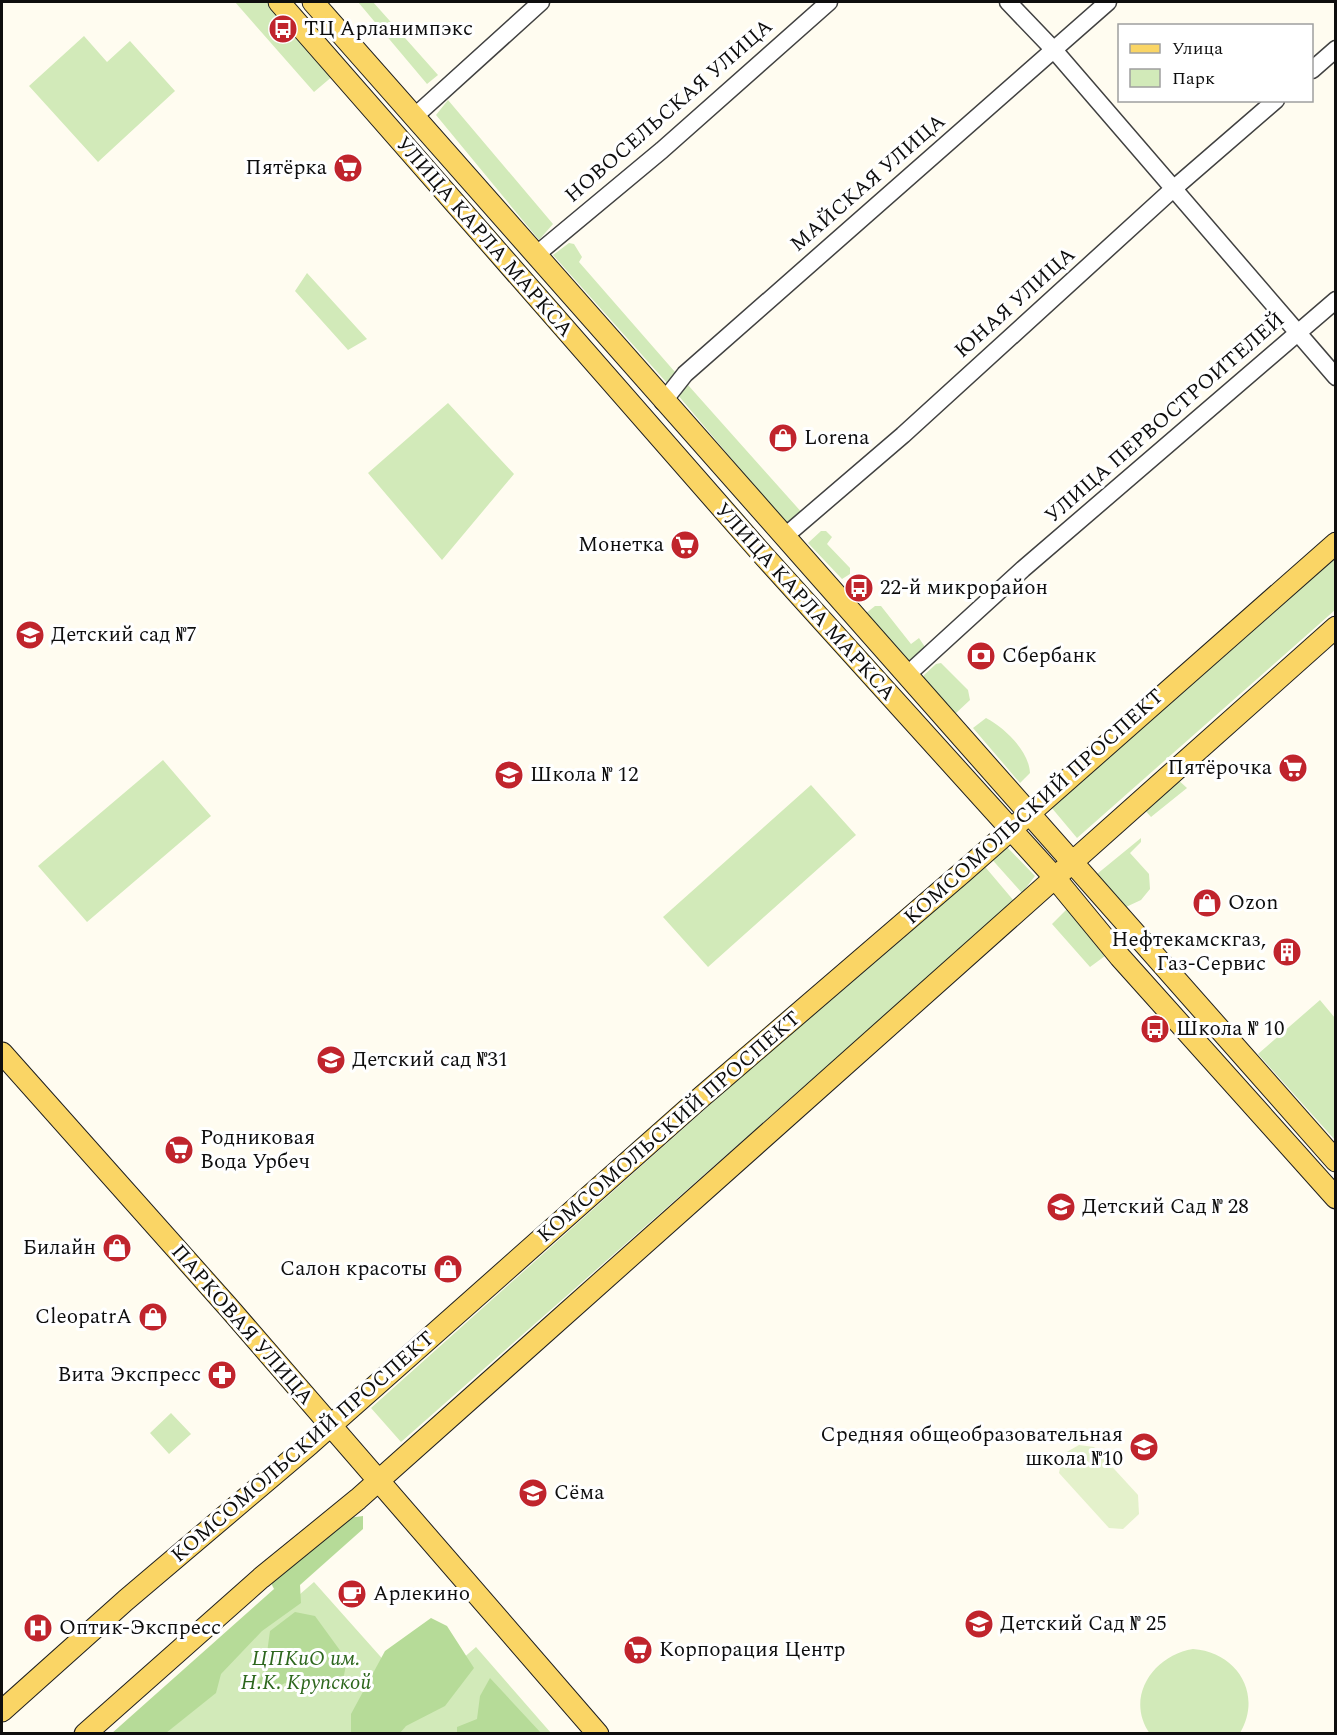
<svg xmlns="http://www.w3.org/2000/svg" width="1337" height="1735" font-family="Spectral,serif">
<style>
.green{fill:#d2eab9}
.forest{fill:#b6db98}
.pitch{fill:#e4f1cb}
.lines{fill:none;stroke-linecap:round;stroke-linejoin:round}
.minor-casing{stroke:#414141;stroke-width:19}
.major-casing{stroke:#1f1f1f;stroke-width:23}
.minor{stroke:#fff;stroke-width:16}
.major{stroke:#fad565;stroke-width:21}
.labels{text-anchor:middle;dominant-baseline:central;stroke-width:6;stroke-linejoin:round;paint-order:stroke}
.poi-label{font-size:21px;fill:#0e0e0e;stroke:#fff;text-anchor:start}
.street-label{font-size:21px;fill:#0e0e0e;stroke:#fff}
.park-label{font-size:21px;font-style:italic;fill:#2d671d;stroke:#fff}
</style>
<rect width="100%" height="100%" fill="#fffcf0"/>
<path class="green" d="M235,2H270L334,75L314,92Z
M358,2H373L438,75L427,84Z
M84,36L107,62L130,41L175,91L98,162L29,86Z
M448,100L553,224L539,240L436,115Z
M569,243L574,244L582,257L579,262L675,372L667,383L553,255Z
M307,273L367,339L348,350L295,291Z
M688,385L804,515L790,528L677,394Z
M448,403L514,474L442,560L368,473Z
M821,531H826L832,537L827,544L850,568V574L842,579L808,543Z
M1335,555V610L1077,838L1051,807Z
M875,606H881L911,644L919,638L925,647L908,664L865,614Z
M941,663L968,690L970,700L955,714L923,681L924,675L936,664Z
M986,718C1005,728 1029,751 1030,773L1020,783L973,728Z
M163,760L211,816L87,922L38,866Z
M1176,778L1187,788L1151,817L1143,808Z
M811,785L856,835L708,967L663,917Z
M1141,838V842L1130,853L1149,874L1150,889L1141,900L1126,907L1097,874Z
M1007,847L1035,876L1022,893L988,855Z
M981,862L1014,901L401,1442L371,1408Z
M1067,909L1105,956L1090,967L1052,924Z
M1320,1000L1335,1018V1140L1258,1054Z
M171,1413L191,1434L169,1454L150,1433Z
M314,1582L412,1692H424L476,1647L551,1733L139,1734Z
M1193,1649C1237,1652 1263,1694 1240,1733L1150,1734C1124,1697 1154,1655 1193,1649Z"/>
<path class="forest" d="M363,1516V1529L300,1585L301,1603L262,1631L221,1674L216,1693L166,1733L111,1734L274,1589L270,1581L348,1518Z
M295,1612L315,1616L347,1660L342,1685L309,1694L285,1683L270,1692L257,1686L265,1667L270,1631Z
M431,1618L447,1626L474,1668L445,1706L406,1726L400,1733H351V1714L385,1651Z
M490,1678L541,1733H457V1727L477,1719L480,1696Z"/>
<path class="pitch" d="M1079,1445L1094,1447L1138,1495L1139,1514L1123,1529L1109,1528L1059,1473L1063,1454Z"/>
<g class="lines">
<g class="minor-casing">
<path id="minor" d="M1008,2L1054,50L1336,377
M1312,70L1336,49
M414,117L541,2
M537,254L662,150L829,2
M663,402L685,374L1108,2
M784,537L903,435L1172,190L1276,100
M908,674L1023,569L1336,300"/>
</g>
<g class="major-casing">
<path id="major" d="M279,2L763,555L1055,878L1120,957L1336,1198
M313,2L1336,1161
M2,1053L229,1308L598,1734
M2,1711L126,1600L310,1444L699,1099L963,872L1336,543
M85,1734L261,1578L358,1499L1336,627"/>
</g>
<use href="#minor" class="minor"/>
<use href="#major" class="major"/>
</g>
<defs>
<g id="bus-disc" transform="scale(1.5)"><circle r="9.5" fill="#c0242c" stroke="#fff"/><path d="M-5-6H5V4H4V6H2V4H-2V6H-4V4H-5ZM-3.5-4V0h7V-4ZM-3.5 1.2v1.5H-2V1.2ZM2 1.2v1.5H3.5V1.2Z" fill="#fff"/></g>
<g id="supermarket-disc" transform="scale(1.5)"><circle r="9.5" fill="#c0242c" stroke="#fff"/><path d="M-6-5.5h2.5l.6 2H6L4.5 2H-2.5L-4.4-4H-6ZM-1.5 3.2a1.3 1.3 0 1 0 .1 0ZM3 3.2a1.3 1.3 0 1 0 .1 0Z" fill="#fff"/></g>
<g id="shop-disc" transform="scale(1.5)"><circle r="9.5" fill="#c0242c" stroke="#fff"/><path d="M-5-2.5h2.3a2.7 3.5 0 0 1 5.4 0H5L5.5 6h-11ZM-1.5-2.5h3a1.5 2.3 0 0 0-3 0Z" fill="#fff"/></g>
<g id="school-disc" transform="scale(1.5)"><circle r="9.5" fill="#c0242c" stroke="#fff"/><path d="M0-5L7-2L0 1L-7-2ZM-4 1L0 2.5L4 1V4Q0 6-4 4Z" fill="#fff"/></g>
<g id="bank-disc" transform="scale(1.5)"><circle r="9.5" fill="#c0242c" stroke="#fff"/><path d="M-6-4H6V4H-6ZM0-2.3a2.3 2.3 0 1 0 0 4.6a2.3 2.3 0 1 0 0-4.6Z" fill="#fff"/></g>
<g id="building-disc" transform="scale(1.5)"><circle r="9.5" fill="#c0242c" stroke="#fff"/><path d="M-4-6H4V6H1V3H-1V6H-4ZM-2.5-4.3h1.7v1.8h-1.7ZM.8-4.3h1.7v1.8H.8ZM-2.5-1h1.7V.8h-1.7ZM.8-1h1.7V.8H.8Z" fill="#fff"/></g>
<g id="pharmacy-disc" transform="scale(1.5)"><circle r="9.5" fill="#c0242c" stroke="#fff"/><path d="M-2-6h4v4h4v4h-4v4h-4v-4h-4v-4h4Z" fill="#fff"/></g>
<g id="cafe-disc" transform="scale(1.5)"><circle r="9.5" fill="#c0242c" stroke="#fff"/><path d="M-5.5-4.5H6V0H3Q3 3.5 0 3.5H-2.5Q-5.5 3.5-5.5 0ZM3-3.2v2h1.7v-2ZM-6 4.5H4V6H-6Z" fill="#fff"/></g>
<g id="hospital-disc" transform="scale(1.5)"><circle r="9.5" fill="#c0242c" stroke="#fff"/><path d="M-5-5h3v3.5h4V-5h3V5h-3V1.5h-4V5h-3Z" fill="#fff"/></g>
</defs>
<g fill-rule="evenodd">
<use href="#bus-disc" x="283" y="29"/>
<use href="#supermarket-disc" x="348" y="168"/>
<use href="#shop-disc" x="783" y="438"/>
<use href="#supermarket-disc" x="685" y="545"/>
<use href="#bus-disc" x="859" y="588"/>
<use href="#school-disc" x="30" y="635"/>
<use href="#bank-disc" x="981" y="656"/>
<use href="#supermarket-disc" x="1293" y="768"/>
<use href="#school-disc" x="509" y="775"/>
<use href="#shop-disc" x="1207" y="903"/>
<use href="#building-disc" x="1287" y="952"/>
<use href="#bus-disc" x="1155" y="1029"/>
<use href="#school-disc" x="331" y="1060"/>
<use href="#supermarket-disc" x="179" y="1150"/>
<use href="#school-disc" x="1061" y="1207"/>
<use href="#shop-disc" x="117" y="1248"/>
<use href="#shop-disc" x="448" y="1269"/>
<use href="#shop-disc" x="153" y="1317"/>
<use href="#pharmacy-disc" x="222" y="1375"/>
<use href="#school-disc" x="1144" y="1447"/>
<use href="#school-disc" x="533" y="1493"/>
<use href="#cafe-disc" x="352" y="1594"/>
<use href="#school-disc" x="979" y="1624"/>
<use href="#hospital-disc" x="38" y="1628"/>
<use href="#supermarket-disc" x="638" y="1650"/>
</g>
<g class="labels">
<g class="poi-label">
<text x="304" y="29">ТЦ Арланимпэкс</text>
<text x="327" y="168" text-anchor="end">Пятёрка</text>
<text x="804" y="438">Lorena</text>
<text x="664" y="545" text-anchor="end">Монетка</text>
<text x="880" y="588">22-й микрорайон</text>
<text x="51" y="635">Детский сад №7</text>
<text x="1002" y="656">Сбербанк</text>
<text x="1272" y="768" text-anchor="end">Пятёрочка</text>
<text x="530" y="775">Школа № 12</text>
<text x="1228" y="903">Ozon</text>
<text x="1266" y="940" text-anchor="end">Нефтекамскгаз,<tspan x="1266" dy="24">Газ-Сервис</tspan></text>
<text x="1176" y="1029">Школа № 10</text>
<text x="352" y="1060">Детский сад №31</text>
<text x="200" y="1138">Родниковая<tspan x="200" dy="24">Вода Урбеч</tspan></text>
<text x="1082" y="1207">Детский Сад № 28</text>
<text x="96" y="1248" text-anchor="end">Билайн</text>
<text x="427" y="1269" text-anchor="end">Салон красоты</text>
<text x="132" y="1317" text-anchor="end">CleopatrA</text>
<text x="201" y="1375" text-anchor="end">Вита Экспресс</text>
<text x="1123" y="1435" text-anchor="end">Средняя общеобразовательная<tspan x="1123" dy="24">школа №10</tspan></text>
<text x="554" y="1493">Сёма</text>
<text x="373" y="1594">Арлекино</text>
<text x="1000" y="1624">Детский Сад № 25</text>
<text x="59" y="1628">Оптик-Экспресс</text>
<text x="659" y="1650">Корпорация Центр</text>
</g>
<g class="street-label">
<text transform="translate(669 111) rotate(-41)">НОВОСЕЛЬСКАЯ УЛИЦА</text>
<text transform="translate(868 183) rotate(-41)">МАЙСКАЯ УЛИЦА</text>
<text transform="translate(484 237) rotate(49)">УЛИЦА КАРЛА МАРКСА</text>
<text transform="translate(1015 303) rotate(-42)">ЮНАЯ УЛИЦА</text>
<text transform="translate(1165 418) rotate(-41)">УЛИЦА ПЕРВОСТРОИТЕЛЕЙ</text>
<text transform="translate(805 602) rotate(48)">УЛИЦА КАРЛА МАРКСА</text>
<text transform="translate(1034 807) rotate(-42)">КОМСОМОЛЬСКИЙ ПРОСПЕКТ</text>
<text transform="translate(669 1127) rotate(-41)">КОМСОМОЛЬСКИЙ ПРОСПЕКТ</text>
<text transform="translate(242 1325) rotate(49)">ПАРКОВАЯ УЛИЦА</text>
<text transform="translate(303 1447) rotate(-41)">КОМСОМОЛЬСКИЙ ПРОСПЕКТ</text>
</g>
<g class="park-label">
<text x="306" y="1659">ЦПКиО им.<tspan x="306" dy="24">Н.К. Крупской</tspan></text>
</g>
</g>
<rect width="1337" height="1735" fill="none" stroke="#0e0e0e" stroke-width="6"/>
<rect x="1118" y="24" width="195" height="78" fill="#ffffff" stroke="#9f9f9f" stroke-width="1.5"/>
<rect x="1130" y="44" width="30" height="9" fill="#fad565" stroke="#9f9f9f" stroke-width="1.5"/>
<text x="1172" y="54" font-size="18" fill="#0e0e0e">Улица</text>
<rect x="1130" y="69" width="30" height="18" fill="#d2eab9" stroke="#9f9f9f" stroke-width="1.5"/>
<text x="1172" y="84" font-size="18" fill="#0e0e0e">Парк</text>
</svg>
